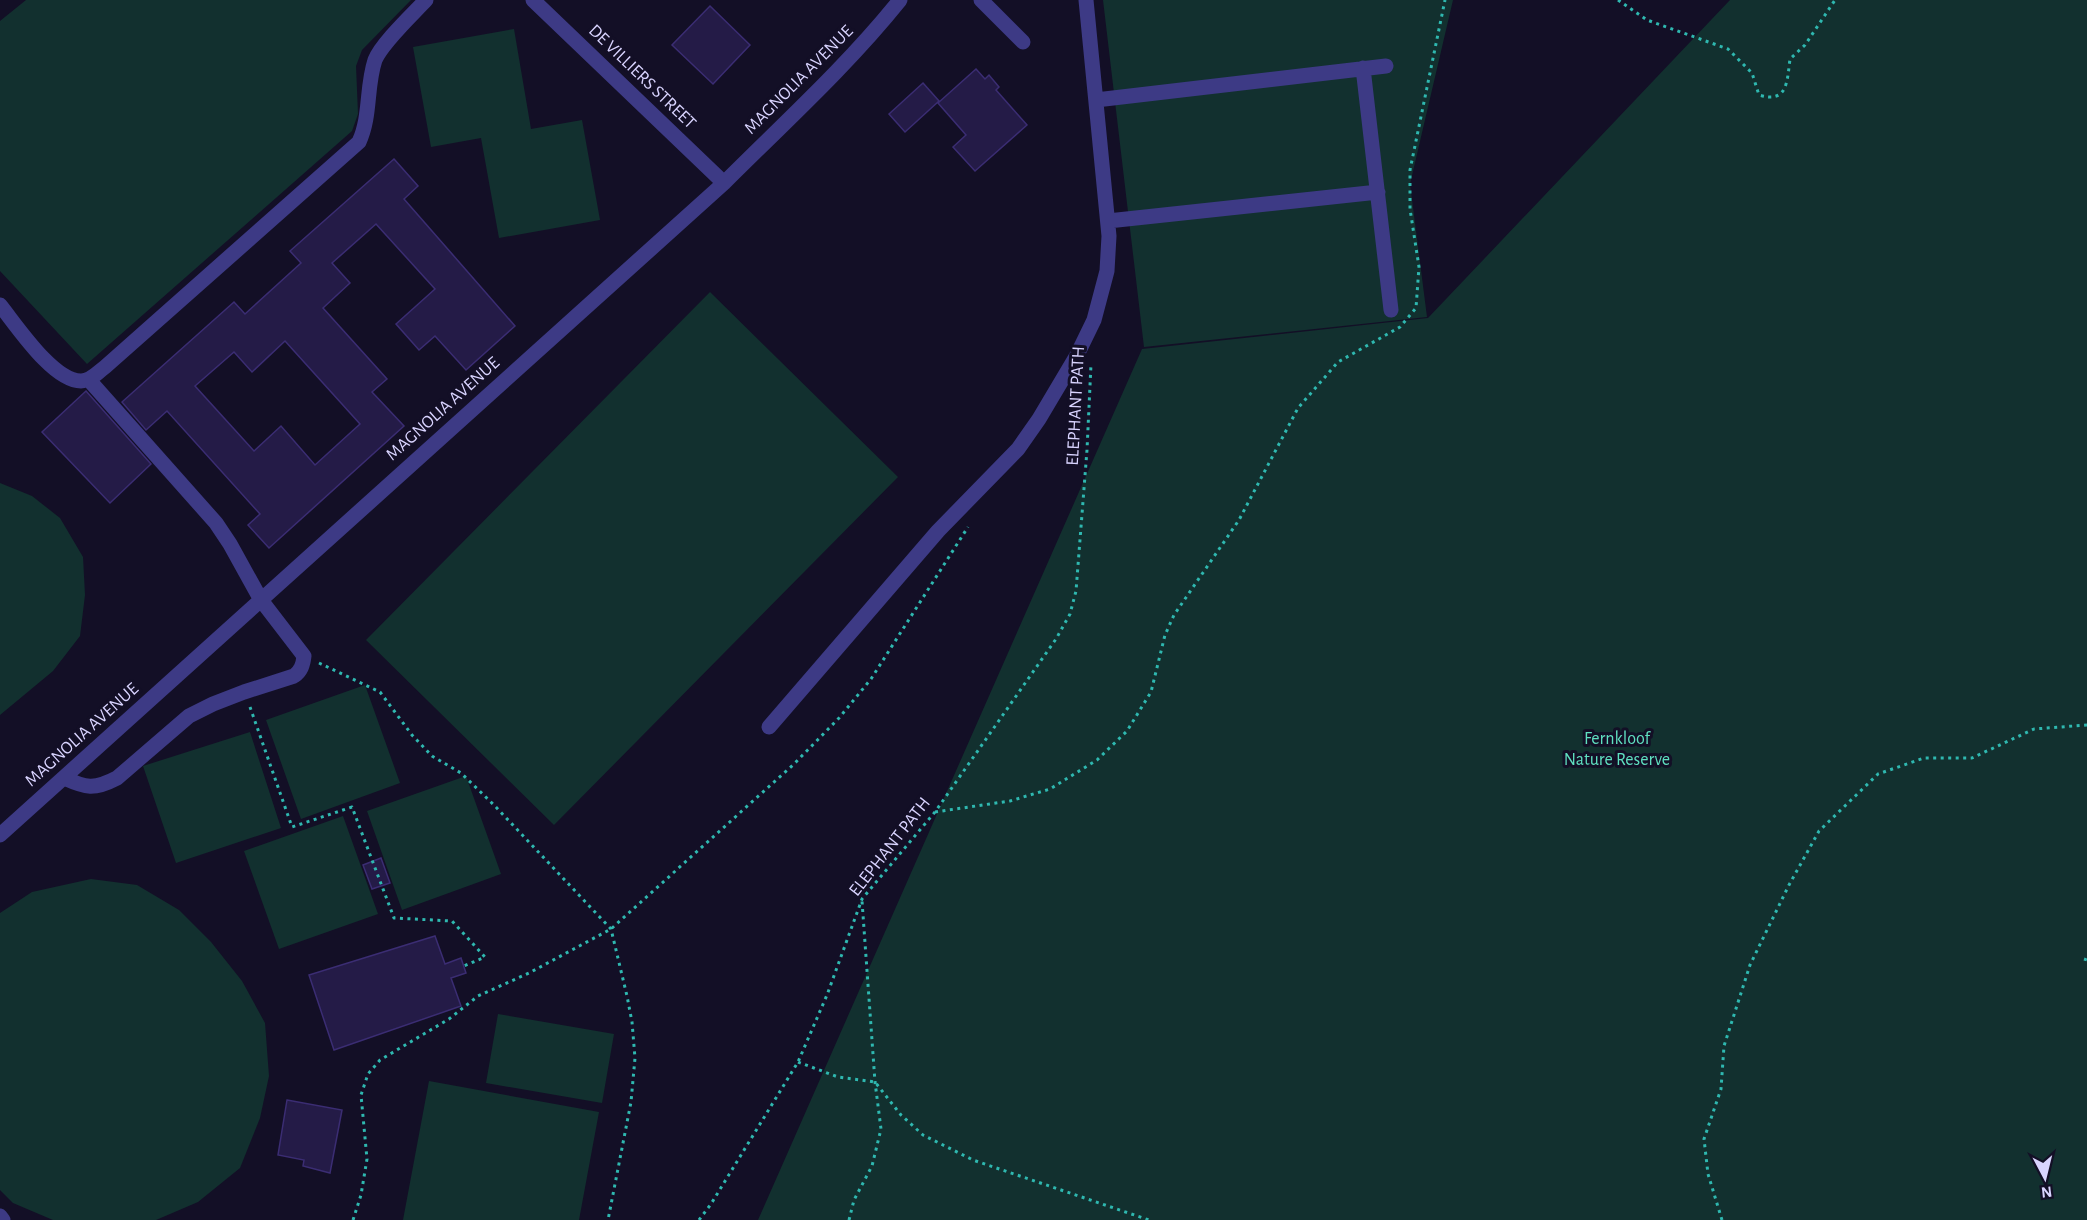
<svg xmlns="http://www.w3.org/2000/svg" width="2087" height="1220" font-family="'Alegreya Sans',sans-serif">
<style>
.green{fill:#12302f}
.building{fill:#241b47;stroke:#3b2d73;stroke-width:1.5;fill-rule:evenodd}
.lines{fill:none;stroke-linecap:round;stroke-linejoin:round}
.path{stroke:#2fb8b0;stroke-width:3;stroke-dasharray:3 4.5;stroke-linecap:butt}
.minor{stroke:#3d3a85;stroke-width:15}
.labels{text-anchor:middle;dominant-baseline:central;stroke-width:6;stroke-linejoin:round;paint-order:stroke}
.street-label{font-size:18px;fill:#d9d4ff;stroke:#130f26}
.park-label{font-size:18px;fill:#5fe0c0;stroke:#130f26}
</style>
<rect width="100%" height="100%" fill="#130f26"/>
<path class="green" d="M26,0H411L362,50L356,66L358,114L352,131L87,364L0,271V21Z
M1103,0H1453L1410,184L1427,317L1144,347Z
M1730,0H2087V1220H758L1142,349L1428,318Z
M514,29L531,129L582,120L600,220L499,238L481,138L431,147L413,47Z
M710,292L898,477L554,825L366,640Z
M0,483L32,496L60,518L83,557L85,595L80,636L53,671L0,715Z
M365,685L400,783L301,819L266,720Z
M250,732L281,828L176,863L143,766Z
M466,776L501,874L402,910L367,811Z
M343,816L378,914L279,949L244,851Z
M91,879L137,885L179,910L211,942L242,981L265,1023L269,1076L260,1118L240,1168L198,1202L156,1220H53L13,1203L0,1190V913L32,892Z
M498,1014L614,1034L602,1103L486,1083Z
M429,1081L599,1112L579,1220H403Z"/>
<path class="building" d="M710,6L750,45L713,84L672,45Z
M976,69L985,79L989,75L999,87L996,90L1027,125L975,171L953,147L966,135L938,103Z
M923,83L939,101L905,132L889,114Z
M394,159L418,186L404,199L515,326L466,370L435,336L419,350L396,324L435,289L376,224L332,263L350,283L323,308L387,379L372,392L404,426L269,548L248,525L260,514L167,411L146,430L122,402L234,302L245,314L301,263L290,251ZM285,341L360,424L315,465L281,426L254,451L195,386L234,352L252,372Z
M86,391L151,464L110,503L42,432Z
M381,858L390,883L372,889L363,865Z
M435,936L445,964L461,958L466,973L451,978L461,1006L334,1050L309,975Z
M287,1100L342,1110L330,1173L303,1166L304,1160L278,1155Z"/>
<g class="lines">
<path class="path" d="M1618,0L1647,20L1728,49L1752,73L1759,95C1788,104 1787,81 1790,59L1805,45L1835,0
M319,663L380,692L412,735L432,756L461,773L494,805L611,929L627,996L632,1022L635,1058L631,1102L608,1220
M250,707L292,827L352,807L394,918L452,921L485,957L464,966
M935,812L1010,801L1050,789L1097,760L1127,731L1151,692L1165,635L1174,615L1239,520L1298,408L1338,362L1400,327L1416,308L1419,267L1410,209V170L1445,0
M2084,959L2087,960
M798,1062L838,1077L875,1082L901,1115L923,1135L973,1160L1149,1220
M353,1220L361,1195L367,1159L361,1095L368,1074L380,1060L449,1019L478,996L529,973L611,929L794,764L839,718L871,679L968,527
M699,1220L711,1204L798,1062L827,995L862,899L935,812L1056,639L1070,614L1076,591L1087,450L1091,364
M849,1220L854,1200L872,1166L881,1129L875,1082L862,901
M1722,1220L1708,1174L1704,1139L1721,1089L1724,1046L1750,965L1789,885L1819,831L1878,774L1924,758H1972L2034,729L2087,725"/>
<path class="minor" d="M533,0L724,183
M981,0L1023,42
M1363,68L1391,310
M1096,100L1386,66
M1108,221L1378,192
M0,305C17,326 53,381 81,381C91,381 98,372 105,367L359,142C371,116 366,87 375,60C382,43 412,15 426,0
M769,727L938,531L1018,449L1039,419L1077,355L1094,320L1107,271L1109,236L1086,0
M64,778C86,788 94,790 117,778L189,716L213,704L244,692L294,676C301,671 303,665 304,656L261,600L230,544L216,523L89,380
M0,835L724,183C784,123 847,66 900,0
M0,1216L3,1220"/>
</g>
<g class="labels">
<g class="street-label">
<text transform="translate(642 77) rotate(44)">DE VILLIERS STREET</text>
<text transform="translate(799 80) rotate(-45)">MAGNOLIA AVENUE</text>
<text transform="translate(1076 406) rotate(-87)">ELEPHANT PATH</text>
<text transform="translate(443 409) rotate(-42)">MAGNOLIA AVENUE</text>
<text transform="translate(82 735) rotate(-42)">MAGNOLIA AVENUE</text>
<text transform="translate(890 847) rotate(-52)">ELEPHANT PATH</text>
</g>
<g class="park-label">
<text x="1617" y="739">Fernkloof<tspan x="1617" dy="21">Nature Reserve</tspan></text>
</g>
</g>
<g transform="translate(2045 1178) rotate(173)" stroke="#130f26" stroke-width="4.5" paint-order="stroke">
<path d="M0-4.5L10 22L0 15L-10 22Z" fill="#d9d4ff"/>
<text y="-9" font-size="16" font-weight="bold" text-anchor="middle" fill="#d9d4ff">N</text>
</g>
</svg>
